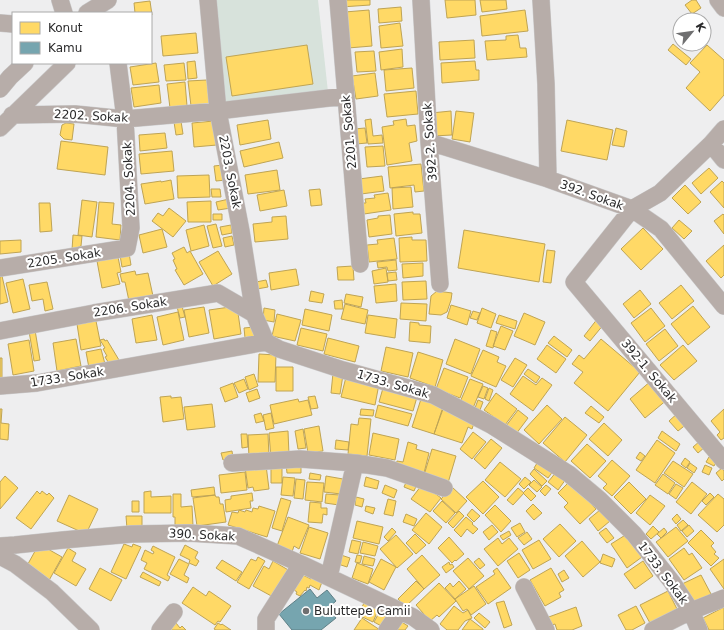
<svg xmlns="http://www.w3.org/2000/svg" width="724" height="630" font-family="'DejaVu Sans',sans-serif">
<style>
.green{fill:#d7e2db}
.homes{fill:#ffd966;stroke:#bfa454}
.public{fill:#76a5af;stroke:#5f8087}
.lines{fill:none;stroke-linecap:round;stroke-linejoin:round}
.minor-casing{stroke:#cbcbcc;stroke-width:18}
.minor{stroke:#b7ada9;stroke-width:17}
.poi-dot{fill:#6f6f70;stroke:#fff;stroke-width:1.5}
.labels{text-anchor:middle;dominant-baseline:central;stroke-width:4;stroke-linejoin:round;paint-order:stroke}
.street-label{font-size:12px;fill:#2a2a2b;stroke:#fff}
.poi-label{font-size:12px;fill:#2a2a2b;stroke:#fff;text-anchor:start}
</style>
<rect width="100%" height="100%" fill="#eeeeef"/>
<path class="green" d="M212,0H318L328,92L223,103Z"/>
<path class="homes" d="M340,0H370V5L341,7Z
M445,0H475L476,15L447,18Z
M480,0H506L507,9L482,12Z
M692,0H696L701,8L692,14L685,5Z
M150,1L152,15H151V13H135L134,3Z
M401,7L402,21L379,23L378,9Z
M369,10L372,46L348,48L345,12Z
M525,10L528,31L482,36L480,16Z
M400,23L403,46L381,48L379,26Z
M196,33L198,53L163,56L161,36Z
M518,35L520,48H526L527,57L487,60L485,41L506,40V36Z
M474,40L475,58L440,60L439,42Z
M673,44L691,59L686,65L668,50Z
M307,45L313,84L232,96L226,57Z
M707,45L724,60V95L710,111L686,88L700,72L690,63Z
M402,49L403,67L381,70L379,52Z
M374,51L376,71L357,72L355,52Z
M195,61L197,78L188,79L187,62Z
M475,61L476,70H479V80L442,83L441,63Z
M156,63L159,82L133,85L130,67Z
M184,63L186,80L166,81L164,65Z
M412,68L414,88L386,91L384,70Z
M375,73L378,96L356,99L352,76Z
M207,80L210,104L191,106L188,81Z
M185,82L187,106L170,108L167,84Z
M159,85L161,103L134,107L131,88Z
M416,91L418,114L387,117L384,94Z
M451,111L452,135L433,136L431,113Z
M456,111L474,113L470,142L452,139Z
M371,119L373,136L382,135L383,143L368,144L365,120Z
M406,119L407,126L415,125L417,141L409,143L412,161L387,165L382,127L394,125L393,121Z
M268,120L271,139L240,145L237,125Z
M567,120L613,130L607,160L561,151Z
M181,121L183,134L176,135L174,122Z
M214,121L217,145L194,147L192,123Z
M66,123L74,124L72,140L64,139L60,135L62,125Z
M365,128L367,143L356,144L354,129Z
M616,128L627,131L624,147L612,145Z
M165,133L167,148L140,151L139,135Z
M61,141L108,147L105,175L57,169Z
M279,142L283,158L244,167L240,151Z
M383,146L385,166L367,167L365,147Z
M172,151L174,171L141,174L139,154Z
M421,164L424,191L415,192L414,185L390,188L388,167Z
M223,165L226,180L216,181L214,166Z
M709,168L718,178L701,194L692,183Z
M277,170L280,190L248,194L245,175Z
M209,175L210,197L178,198L177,176Z
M382,176L384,191L361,194L359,179Z
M171,180L174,199L145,204L141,184L161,181V182Z
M722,181L724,183V208L710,192Z
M685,185L701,202L688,214L672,198Z
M411,187L413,207L393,209L392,188Z
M211,189H220L221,197H212Z
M320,189L322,205L311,206L309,190Z
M284,190L287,206L260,211L257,195Z
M388,193L391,210L364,214L362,203H366L365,199L375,198L374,195Z
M229,199L231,208L218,210L216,202Z
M82,200L97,202L92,237L78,235Z
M211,201V222H188L187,202Z
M99,202L114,203L112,224L121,225L120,240L96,237Z
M39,203H50L52,231L40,232Z
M169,208L186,221L173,237L152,221L158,213L163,216Z
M413,212V214H420L422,233L396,236L394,214Z
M213,214H222V220H213Z
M723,214L724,215V234L714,221Z
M390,215L392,234L369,237L367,220L378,218V216Z
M286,216L288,239L255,242L253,224L272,222V217Z
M679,220L692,231L684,239L672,228Z
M216,224L222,246L213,248L207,226Z
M204,225L209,246L191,251L186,230Z
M231,225L232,233L222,235L220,227Z
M643,228L663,249L641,270L621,249Z
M162,229L167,247L143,253L139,235Z
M464,230L545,244L539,282L458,268Z
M73,235L82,236L81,246L72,250Z
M232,236L234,245L225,247L223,238Z
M412,237V240H426L427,261L400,262L399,238Z
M394,238L397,259L369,262L367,245L378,244L377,240Z
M21,240V252L0,254V241Z
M724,245V275L721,278L706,261Z
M184,247L187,253L190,251L203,274L184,285L175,270L177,269L173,260L175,259L172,253Z
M547,250L555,251L551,283L543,282Z
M218,251L232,274L213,286L199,262Z
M129,253L131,265L122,267L120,255Z
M118,257L121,272L117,273L120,284L102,288L97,261Z
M396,260L397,270L388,271L387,267L378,268L377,262Z
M423,263V276L403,278L402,264Z
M353,266L354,280H338L337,267Z
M386,268L388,282L374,284L372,271Z
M296,269L299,285L271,290L269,273Z
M135,271L136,275L148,273L153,296L129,301L125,282H122L120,274Z
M396,272L397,280L388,281L387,273Z
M2,276L8,302L0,304V277Z
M23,279L30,309L13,313L6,283Z
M266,280L268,287L257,289L256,282Z
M426,281L427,299L403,300L402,282Z
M47,282L53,309L45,311L43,299L32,301L29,285Z
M396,284L397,301L376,303L374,286Z
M681,285L694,301L672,319L659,303Z
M640,290L651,304L634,318L623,304Z
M311,291L324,294L322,303L309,301Z
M437,291L452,293L451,300L447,312L441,315L429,314L431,296Z
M346,294L363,297L361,307L344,303Z
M342,300L343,309H335L334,301Z
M401,303L427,304L426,321L400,319Z
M345,304L368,310L365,324L341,319Z
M451,305L471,311L467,325L447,318Z
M182,306L185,317L180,318L177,307Z
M237,306L241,334L214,339L209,310Z
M693,306L710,327L688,345L671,324Z
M204,307L209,333L189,337L184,310Z
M264,308L275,310L274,322L263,320Z
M482,308L496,314L491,328L477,323Z
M651,308L665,326L645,342L631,323Z
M305,309L332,315L329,331L302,325Z
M473,311L480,313L477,320L470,318Z
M178,312L184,340L163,345L157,317Z
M524,313L545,322L535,345L514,336Z
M277,314L301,320L295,341L272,336Z
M152,315L157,340L136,343L132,319Z
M368,315L397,319L395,338L365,333Z
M499,315L517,321L515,329L496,323Z
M598,318L604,324L590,341L584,336Z
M96,321L101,346L81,350L77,324Z
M410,322L419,323V325L431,326L430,343L409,341Z
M501,326L513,331L505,350L493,346Z
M254,327L255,337L245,338L244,328Z
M301,328L327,334L323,351L297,345Z
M665,329L678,346L659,361L646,344Z
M35,330L40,360L34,361L29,331Z
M491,330L497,332L493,348L486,346Z
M554,336L572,350L567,357L548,343Z
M328,338L359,346L355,362L324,354Z
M76,339L81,366L57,371L53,343Z
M104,339L105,341L107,340L119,360L110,365L105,357L107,356L103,349L105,348L100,340Z
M455,339L480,349L471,374L446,364Z
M601,339L640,372L608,411L574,383L583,372L572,364L579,355L584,359Z
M29,340L34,371L13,375L8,344Z
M547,345L566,359L556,373L537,359Z
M683,345L697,361L674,380L660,365Z
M386,347L413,353L408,377L381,371Z
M101,349L105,364L89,368L86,352Z
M483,350L499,357L497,362L506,366L496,387L471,376Z
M418,352L443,360L435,387L410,378Z
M259,354L276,355L275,382H258Z
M0,358H2V382H0Z
M515,358L527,365L513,387L501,380Z
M276,367H293V391H276Z
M444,368L468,377L460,398L436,389Z
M528,369L540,377L536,383L524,374Z
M333,373L343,375L340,394L331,393Z
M254,374L258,386L249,390L245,377Z
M523,376L536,385L542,378L552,385L533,411L510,394Z
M346,377L379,384L375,405L341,397Z
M244,379L248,389L239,393L234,383Z
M470,379L483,384L473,408L460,402Z
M652,380L668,399L645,418L630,399Z
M233,383L238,397L225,402L220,388Z
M483,386L488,388L484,399L478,397Z
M383,388L417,397L413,411L379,402Z
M489,388L493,390L489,401L485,399Z
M257,389L260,398L249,402L246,393Z
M496,393L517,409L505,425L484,410Z
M171,396V398L181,397L184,419L163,422L160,397Z
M315,396L318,408L311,409L308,397Z
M298,399L299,402L308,400L312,415L274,424L270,405Z
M421,399L443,407L434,434L412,427Z
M478,400L483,402L480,410L475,408Z
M212,404L215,427L187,430L184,407Z
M378,405L412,414L408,426L375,417Z
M547,405L562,419L539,444L524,430Z
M591,406L604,417L599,423L585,413Z
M0,409H2L1,423L9,424L8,440L0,439Z
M361,409L374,410L373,416L360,415Z
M443,409L475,420L472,429L468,427L462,443L434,434Z
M724,409V438L721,440L717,435L720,432L711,421Z
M518,410L528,418L516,434L506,426Z
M679,412L688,423L678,431L669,421Z
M261,413L264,421L256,423L254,415Z
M271,413L274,428L266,430L263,415Z
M565,417L587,435L565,462L543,443Z
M359,418L371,419L367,456L348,454L351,424L358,425Z
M604,423L622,440L608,456L589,439Z
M319,426L323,451L308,453L304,429Z
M303,429L306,448L298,449L295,431Z
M288,431L289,455L271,459L269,433Z
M662,431L680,444L676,451L658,438Z
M473,432L486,442L472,459L460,449Z
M373,433L399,439L395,460L369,455Z
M241,434H247L248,447L242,448Z
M268,434L269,457L249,458L248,435Z
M491,439L502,448L485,469L474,459Z
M336,440L349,442L348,450L335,449Z
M657,440L675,453L655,483L636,470Z
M700,441L705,447L698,453L693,447Z
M408,442L417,445L416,449L429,453L424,473L396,465L397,461L403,462Z
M587,444L606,461L590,478L571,461Z
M432,449L456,456L448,483L424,475Z
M232,451L233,458L223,460L221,453Z
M640,452L645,456L641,461L636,458Z
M709,457L717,461L714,466L706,462Z
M685,458L690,462L686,468L681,464Z
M539,460L554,470L548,478L534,468Z
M612,460L630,476L612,496L603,488L607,484L598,476Z
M673,461L693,474L684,487L664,473Z
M500,462L521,479L505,497L485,480Z
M690,463L697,468L694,473L687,468Z
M286,464H301V473H287Z
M266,465L269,489L254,491L253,487L248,488L245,467Z
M705,465L712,468L709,475L702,472Z
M271,466H282V483H271Z
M722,468L724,471V479L722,481L716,473Z
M534,469L547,481L542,486L530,474Z
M557,471L566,479L558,490L548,482Z
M245,472L247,490L221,493L219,475Z
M310,473L321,475L320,480L309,479Z
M663,474L675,483L668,494L655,485Z
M5,476L18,488L0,509V482Z
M326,476L343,479L341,494L324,492Z
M283,477L295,478L293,496L281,495Z
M366,477L379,481L377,489L364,486Z
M525,477L531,482L524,489L519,484Z
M296,479L305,480L303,499L294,498Z
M407,480L417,484L414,491L404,487Z
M534,480L542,487L537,492L529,485Z
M483,481L499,497L483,514L466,497Z
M570,481L596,509L580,524L564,507L568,503L558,493Z
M307,482L324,483L322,502L305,500Z
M629,482L646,499L631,514L614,497Z
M692,482L707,494L691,514L676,502Z
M676,484L683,488L676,499L669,494Z
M385,485L397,490L394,498L382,493Z
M546,485L551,489L545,496L540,491Z
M421,486L428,488L441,498L430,512L411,499Z
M214,487L215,495L192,497L191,490Z
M452,487L467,501L456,513L441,499Z
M518,488L524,493L513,505L507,500Z
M528,488L536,496L531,501L523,493Z
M37,491L40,494L42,491L47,495L49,493L54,498L31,529L16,518Z
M151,491V497L171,496V513H144V492Z
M252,493L253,501H250L251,508L226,512L225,500L231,499V496Z
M710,493L714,497L706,505L702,501Z
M173,494H181V507L192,506L193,526H175V517H173Z
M326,494L340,495L339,505L325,503Z
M718,494L724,499V525L717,532L698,515Z
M69,495L98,509L86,534L57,521Z
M215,495L216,497H219L220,504H223L226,522L197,526L193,498Z
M650,495L665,506L650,525L636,513Z
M356,497L364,499L362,507L355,505Z
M281,498L291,501L282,531L272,528Z
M388,499L396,501L393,516L384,514Z
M132,501H139V512H132Z
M442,501L455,513L446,523L433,511Z
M310,502L321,503V508H327V515L323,514L322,523L308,522Z
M533,504L542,513L534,520L526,511Z
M495,505L511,521L501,532L485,515Z
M259,506L275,511L267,537L228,525L232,512L238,513L239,510L245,512L246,510L252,512L253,508L258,509Z
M366,506L375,508L373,514L365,511Z
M472,509L480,516L474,522L467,515Z
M600,510L610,521L598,531L589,519Z
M459,511L464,516L453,528L448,523Z
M426,513L442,527L429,544L412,530Z
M406,514L417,519L414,526L403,522Z
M677,514L681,519L676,524L672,519Z
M126,516H142V529H127Z
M288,517L309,525L299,549L294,546L292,552L277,546Z
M466,517L473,523L472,524L478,529L473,534L467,529L461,537L454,530Z
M683,520L688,525L681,531L677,525Z
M357,521L383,527L379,544L353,538Z
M520,523L525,532L517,537L511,528Z
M560,524L576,541L559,557L543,539Z
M492,525L498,532L489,540L483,532Z
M689,525L694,531L687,537L682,531Z
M653,526L659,532L651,539L646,534Z
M309,527L328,533L320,559L300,553Z
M676,527L688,541L668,557L656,542Z
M392,528L396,532L388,541L384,537Z
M606,528L614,538L607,543L599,533Z
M664,528L667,532L661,538L657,534Z
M701,530L714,543L711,546L716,552L714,554L719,558L711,566L688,543Z
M509,531L511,535L503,540L500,536Z
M527,532L532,539L524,545L518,538Z
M415,534L426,545L416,554L406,543Z
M627,534L642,557L627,568L611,544Z
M396,535L413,554L397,568L380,549Z
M449,537L464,554L456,561L455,560L452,563L438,548Z
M498,538L502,544L509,538L518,549L498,566L484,549Z
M352,540L361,542L358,554L349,552Z
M539,540L551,559L533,569L522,550Z
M582,541L600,562L583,577L565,556Z
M363,542L378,546L375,556L360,553Z
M39,544L62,557L47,584L24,571Z
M124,544L132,547L133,544L141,547L126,579L111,572Z
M185,545L198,552L195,558L199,561L196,566L189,563L190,560L180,555Z
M153,546L175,557L167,575L170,577L168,581L144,569L147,563L141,560L145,550L153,554L154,552L151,550Z
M68,548L76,553L72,561L86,569L76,586L54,573Z
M684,548L689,555L692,553L702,568L684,580L669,559Z
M519,553L530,570L518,578L507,561Z
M603,554L615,559L612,567L600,563Z
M341,555L350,558L347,567L338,564Z
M357,555L362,556L360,563L355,562Z
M422,555L440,575L424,589L407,569Z
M364,556L375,559L373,566L362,564Z
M258,557L265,561L249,589L237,582L251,559L256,561Z
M468,558L484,576L469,589L453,571Z
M479,558L485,565L480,569L474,562Z
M179,559L189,564L184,575L189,578L187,583L170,574Z
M381,559L396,567L384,590L369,582Z
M724,559V589L710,569Z
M222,560L242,572L236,581L216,568Z
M273,561L290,571L275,598L253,586L264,566L269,569Z
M643,561L653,576L635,589L624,574Z
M449,562L450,565L452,564L454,567L446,573L442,567Z
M357,563L373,569L368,584L352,578Z
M100,568L122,580L111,601L89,589Z
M497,568L511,588L488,604L476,587L495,574L493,571Z
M551,568L564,590L559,593L561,597L545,606L530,580Z
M564,570L569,578L562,582L558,574Z
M143,572L161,582L159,586L140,577Z
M299,573L311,579L312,577L322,582L319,590L310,585L309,588L307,587L306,591L305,590L300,596L296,594L297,592L291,588Z
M701,575L711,594L693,604L682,584Z
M416,581L424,589L405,607L398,599Z
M459,581L466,589L455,599L445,588L450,583L453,587Z
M439,583L456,601L439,617L437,615L430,621L416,605Z
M474,586L486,604L471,615L467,609L463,611L455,599Z
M193,587L206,596L209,591L231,606L220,622L218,621L215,625L182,603Z
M668,591L677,609L650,623L640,605Z
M365,601L379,608L373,622L358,615Z
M504,601L512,625L504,628L496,603Z
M454,606L463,613L468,610L472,618L465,621L458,630H447L440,624Z
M636,606L645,623L632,630H626L618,615Z
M576,607L582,626L572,630H557L555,624L549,626L546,618Z
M724,607V630H709L703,618Z
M381,609L393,616L385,628L374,622Z
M479,613L490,622L485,628L474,618Z
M362,618L380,630H354Z
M397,619L408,626L405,630H396Z
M470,619L483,629V630H462Z
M176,623L180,628L182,626L186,630H167Z
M218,623L221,625L222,624L231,630H216L214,629Z"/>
<path class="public" d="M310,589L317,598L327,590L336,601L328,608L336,618L321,630H292L279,614Z"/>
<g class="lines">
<g class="minor-casing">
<path id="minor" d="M60,0L64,13
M208,0L218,111L241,231L254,314L266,342
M338,0L360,264
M421,0L429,142L440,284
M541,0L546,84L548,179L632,209L661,229L724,306
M718,0L724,8
M87,13L108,0
M0,23L13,24
M0,89L10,77L25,63
M12,115L75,114L125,119L218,111L346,96
M0,128L67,63
M724,129L711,144L660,193L632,209L574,282L724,461
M429,142L548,179
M711,144L724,160
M0,268L127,248L131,228L125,119L118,63
M0,331L94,313L218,293L254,314
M0,386L37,383L266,342L279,349L343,370L433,395L491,425L569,474L600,500L634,534L672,582L691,611L699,630
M232,463L300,459L355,463L387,468L444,488
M0,546L15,545L63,540L132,534L189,533L238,536L301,564L400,611L413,617L431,630
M0,556L15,564L52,592L91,630
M329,577L355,463
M524,587L546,630
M160,630L174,612
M266,630V619L301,564
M387,630L400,611
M653,630L691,611L724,598"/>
</g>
<use href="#minor" class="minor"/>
</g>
<circle class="poi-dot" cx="306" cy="611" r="4"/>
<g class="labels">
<g class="street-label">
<text transform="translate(91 116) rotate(3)">2202. Sokak</text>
<text transform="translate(349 132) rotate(-95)">2201. Sokak</text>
<text transform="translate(430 142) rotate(-94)">392-2. Sokak</text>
<text transform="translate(230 172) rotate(79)">2203. Sokak</text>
<text transform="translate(129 179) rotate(-93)">2204. Sokak</text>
<text transform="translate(592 195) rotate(20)">392. Sokak</text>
<text transform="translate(64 258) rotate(-9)">2205. Sokak</text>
<text transform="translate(130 307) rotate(-9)">2206. Sokak</text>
<text transform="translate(649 371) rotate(50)">392-1. Sokak</text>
<text transform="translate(67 377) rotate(-9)">1733. Sokak</text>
<text transform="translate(393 384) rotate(16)">1733. Sokak</text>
<text transform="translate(202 535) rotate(3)">390. Sokak</text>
<text transform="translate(663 573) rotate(53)">1733. Sokak</text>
</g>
<g class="poi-label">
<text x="314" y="611">Buluttepe Camii</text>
</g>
</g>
<rect x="12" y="12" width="140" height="52" fill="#ffffff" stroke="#aaaaaa"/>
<rect x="20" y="22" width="20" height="12" fill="#ffd966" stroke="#aaaaaa"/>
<text x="48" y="32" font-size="12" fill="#2a2a2b">Konut</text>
<rect x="20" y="42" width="20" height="12" fill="#76a5af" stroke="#aaaaaa"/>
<text x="48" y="52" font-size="12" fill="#2a2a2b">Kamu</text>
<g transform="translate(692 32) rotate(61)"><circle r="19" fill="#ffffff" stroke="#aaaaaa"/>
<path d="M0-3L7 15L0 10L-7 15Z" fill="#6f6f70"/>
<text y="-6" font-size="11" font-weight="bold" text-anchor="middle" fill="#2a2a2b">K</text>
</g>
</svg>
